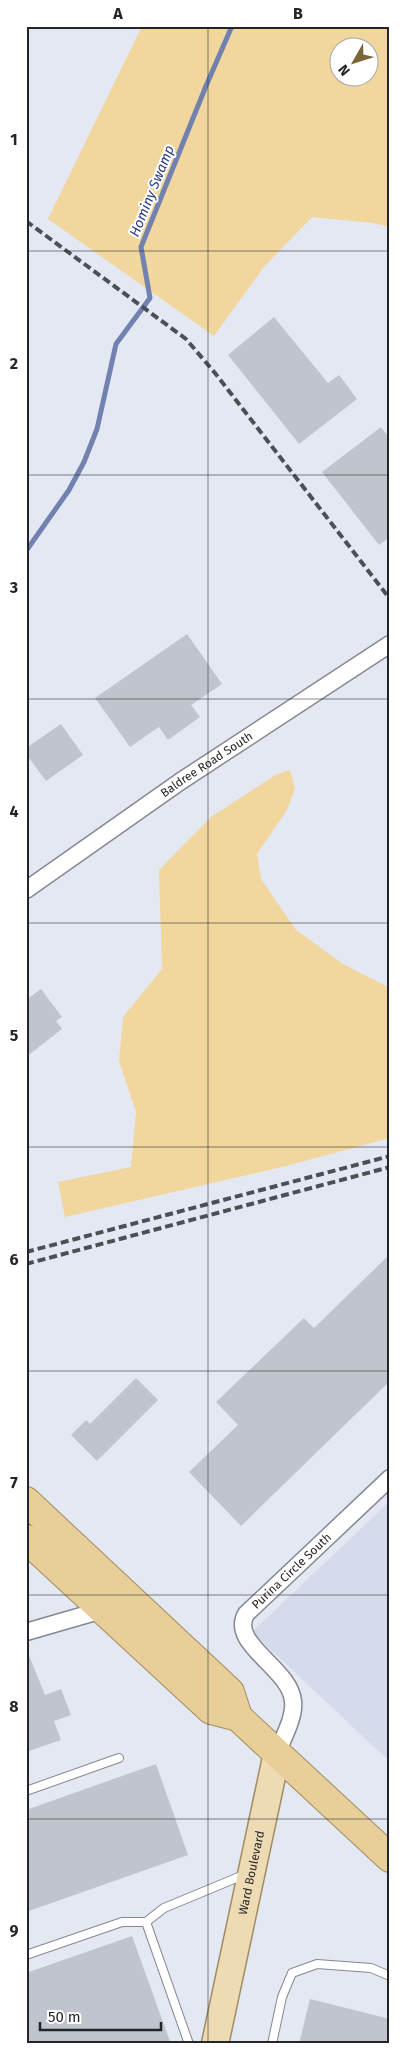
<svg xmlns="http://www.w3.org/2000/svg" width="416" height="2070" font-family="'Fira Sans',sans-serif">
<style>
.built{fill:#d5dbeb}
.green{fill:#f1d69d;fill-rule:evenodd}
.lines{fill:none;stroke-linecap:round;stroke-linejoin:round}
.stream{stroke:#7182b0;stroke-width:5}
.building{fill:#c0c4cd}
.service-casing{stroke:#858891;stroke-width:10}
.minor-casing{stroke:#858891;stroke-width:19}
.primary-casing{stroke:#a08c62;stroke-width:29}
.trunk-casing{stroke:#a08c62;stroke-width:30}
.service{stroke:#fff;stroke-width:8}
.minor{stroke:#fff;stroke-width:16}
.primary{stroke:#eedbb3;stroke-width:26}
.trunk{stroke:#e8cf9a;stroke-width:28}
.rail{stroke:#4c4f53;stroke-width:4;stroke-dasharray:8 4;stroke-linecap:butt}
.grid{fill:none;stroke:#232528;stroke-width:1;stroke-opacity:0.55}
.labels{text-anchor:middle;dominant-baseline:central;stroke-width:4;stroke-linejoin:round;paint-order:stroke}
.street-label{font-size:12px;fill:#232528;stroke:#fff}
.water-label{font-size:14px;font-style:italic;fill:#283a86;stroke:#fff}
.neatline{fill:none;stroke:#232528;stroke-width:2}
.grid-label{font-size:16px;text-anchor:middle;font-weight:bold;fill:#232528}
</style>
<rect width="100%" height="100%" fill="#e4e8f2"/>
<path class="built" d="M390,1501V1762L252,1632Z"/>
<path class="green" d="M142,26H390V227L373,223L312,217L263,268L214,336L48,219ZM338,48H368V78H338Z
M290,770L295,789L287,810L257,854L261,879L296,930L343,964L390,988V1138L282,1167L65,1217L58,1182L131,1167L136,1112L119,1061L123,1017L162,969L159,870L211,817L277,774Z"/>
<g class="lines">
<path class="stream" d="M26,551L69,490L84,462L97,429L116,344L150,298L141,247L206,86L232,26"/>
</g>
<path class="building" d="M274,317L328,383L339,375L357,399L299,444L228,355Z
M381,427L390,439V537L379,545L322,472Z
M187,634L222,684L191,705L200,717L168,740L159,727L130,747L95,698Z
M61,724L83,755L46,781L26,754V748Z
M41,989L62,1017L56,1021L62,1029L26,1057V1000Z
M390,1254V1381L241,1526L189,1472L238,1425L216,1402L304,1318L314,1328Z
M136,1378L158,1400L97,1461L71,1435L86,1420L90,1424Z
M26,1648L45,1695L61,1689L71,1715L54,1721L61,1740L26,1752Z
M156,1764L188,1855L26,1912V1810Z
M132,1936L171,2044H26V1973Z
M310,1999L390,2019V2044H299Z"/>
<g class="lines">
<g class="service-casing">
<path id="service" d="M26,1791L119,1758
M26,1955L122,1922H146
M189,2044L146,1922L164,1908L246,1874
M272,2044L282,1997L292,1973L317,1964L371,1968L390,1976"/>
</g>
<g class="minor-casing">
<g id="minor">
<path id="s1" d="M26,890L181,781L390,644"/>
<path d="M26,1632L109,1608"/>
<path id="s2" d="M277,1753C283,1738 295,1717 293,1701C290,1668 229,1644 246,1614L390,1478"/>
</g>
</g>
<g class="primary-casing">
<g id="primary">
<path id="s3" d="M215,2044L277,1753"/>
</g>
</g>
<g class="trunk-casing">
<path id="trunk" d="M26,1501L230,1692L238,1717L390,1858
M26,1539L211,1710L238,1717"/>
</g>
<use href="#service" class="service"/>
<use href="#minor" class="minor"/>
<use href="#primary" class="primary"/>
<use href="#trunk" class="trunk"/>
<path class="rail" d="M26,221L186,339L215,373L390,599
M26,1252L390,1156
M26,1264L390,1167"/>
</g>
<path class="grid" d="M208,26V2044M26,251H390M26,475H390M26,699H390M26,923H390M26,1147H390M26,1371H390M26,1595H390M26,1819H390"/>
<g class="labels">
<g class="street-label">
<text stroke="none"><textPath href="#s1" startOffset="220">Baldree Road South</textPath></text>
<text stroke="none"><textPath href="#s2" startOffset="222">Purina Circle South</textPath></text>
<text stroke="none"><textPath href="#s3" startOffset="175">Ward Boulevard</textPath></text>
</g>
<g class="water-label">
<text transform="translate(152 191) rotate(-68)">Hominy Swamp</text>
</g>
</g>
<rect width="416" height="2070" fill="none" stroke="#ffffff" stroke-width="55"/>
<g transform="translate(354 62) rotate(231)"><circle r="24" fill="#ffffff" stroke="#a7a8a9"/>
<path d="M0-4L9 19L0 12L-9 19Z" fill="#7c6636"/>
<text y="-8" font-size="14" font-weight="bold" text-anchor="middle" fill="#232528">N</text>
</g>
<path d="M40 2022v8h121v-8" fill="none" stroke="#232528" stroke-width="2.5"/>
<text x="48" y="2022" font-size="15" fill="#232528" stroke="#ffffff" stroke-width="4" paint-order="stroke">50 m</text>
<rect x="28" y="28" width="360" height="2014" class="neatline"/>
<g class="grid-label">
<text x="118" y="19">A</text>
<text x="298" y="19">B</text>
<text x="14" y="145">1</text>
<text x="14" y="369">2</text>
<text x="14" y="593">3</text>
<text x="14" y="817">4</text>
<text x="14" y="1041">5</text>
<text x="14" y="1265">6</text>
<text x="14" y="1488">7</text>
<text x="14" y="1712">8</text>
<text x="14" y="1936">9</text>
</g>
</svg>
